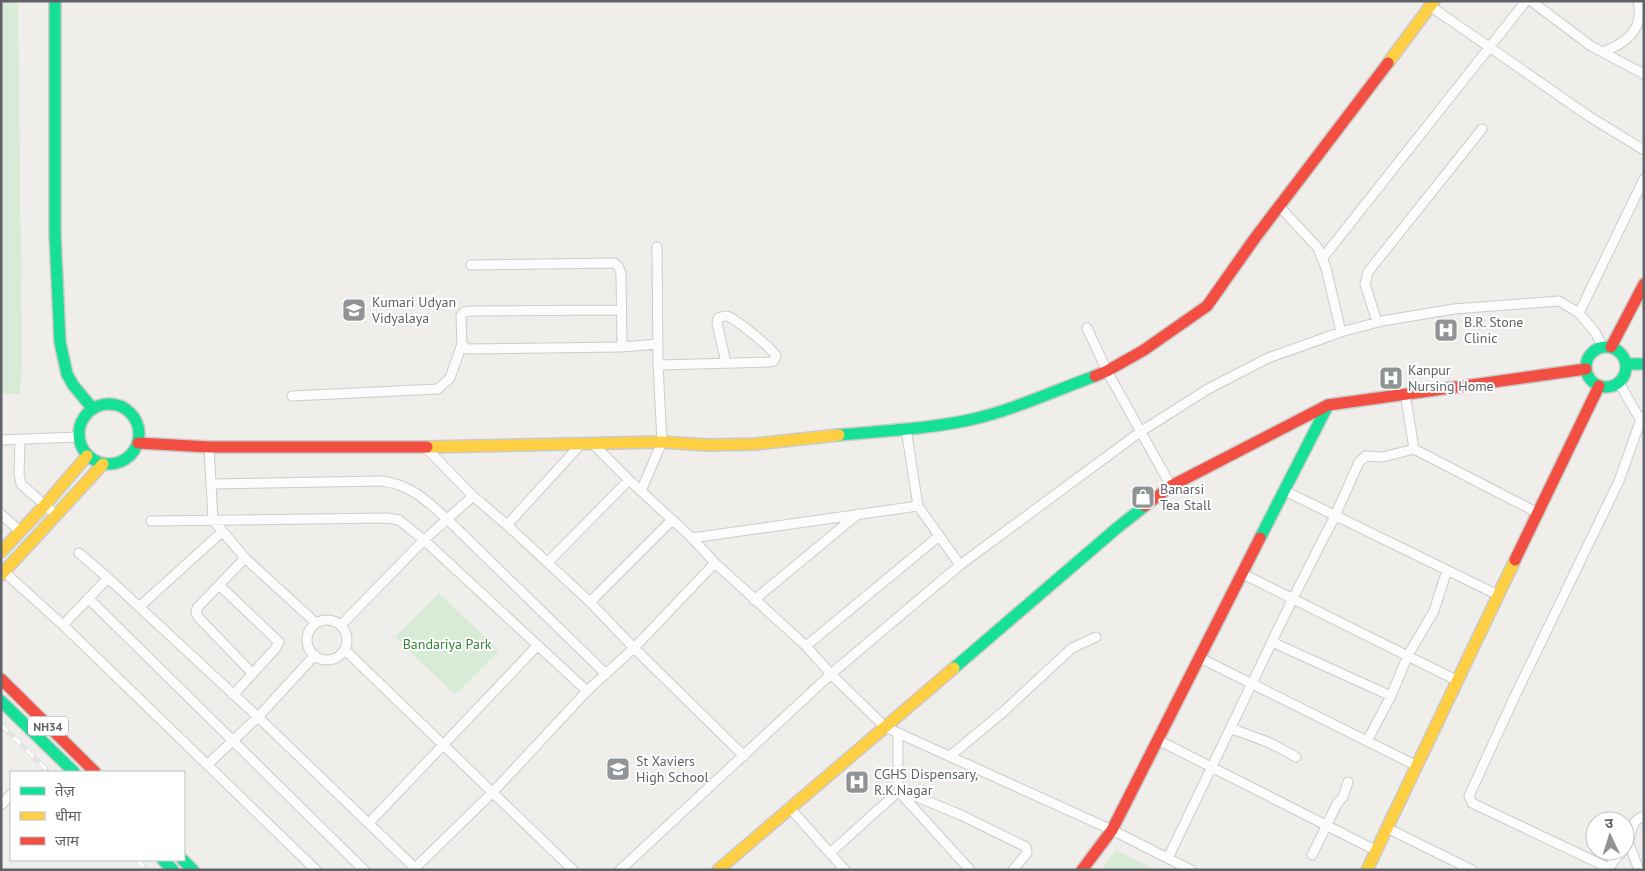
<svg xmlns="http://www.w3.org/2000/svg" width="1645" height="871" font-family="'PT Sans','Noto Sans Devanagari',sans-serif">
<style>
.green{fill:#d8ebd6}
.lines{fill:none;stroke-linecap:round;stroke-linejoin:round}
.street-casing{stroke:#cbcccc;stroke-width:11}
.fast-casing{stroke:#cacacb;stroke-width:14}
.slow-casing{stroke:#cacacb;stroke-width:14}
.jam-casing{stroke:#cacacb;stroke-width:14}
.street{stroke:#fdfcfc;stroke-width:9}
.fast{stroke:#16e098;stroke-width:11}
.slow{stroke:#ffcf43;stroke-width:11}
.jam{stroke:#f24e42;stroke-width:11}
.rail-casing{stroke:#e4e4e4;stroke-width:5}
.rail{stroke:#fff;stroke-width:3;stroke-dasharray:9;stroke-linecap:butt}
.labels{text-anchor:middle;dominant-baseline:central;stroke-width:4;stroke-linejoin:round;paint-order:stroke}
.shield{fill:#fff;stroke:#8f9295;stroke-width:1}
.shield-label{font-size:12px;font-weight:bold;fill:#5f6368}
.poi-label{font-size:14px;fill:#5f6368;stroke:#fff;text-anchor:start}
.park-label{font-size:14px;fill:#348238;stroke:#fff}
</style>
<rect width="100%" height="100%" fill="#efeeea"/>
<path class="green" d="M1,1H18L22,354L20,394H1Z
M439,593L499,651L455,695L395,637Z
M1116,850L1155,870H1101Z"/>
<g class="lines">
<g class="street-casing">
<path id="street" d="M1531,1L1591,46L1644,74
M1430,6L1590,117L1644,150
M1602,52C1625,44 1645,30 1638,1
M1279,206L1318,248L1326,268L1341,332
M1322,259L1526,1
M471,265L614,263L618,266L621,273L622,347L467,349L462,344L461,316L464,312L471,311L621,310
M1579,313L1644,179
M1377,322L1365,284L1368,272L1482,129
M1087,328L1107,371L1171,486
M622,347L658,344
M658,365L769,362L774,361L776,356C773,349 734,317 726,316C723,316 721,317 718,318L717,323L726,363
M1619,383L1637,414L1644,422
M1405,393L1414,449L1538,513
M292,396L438,389L450,378L462,344
M906,429L918,506L960,565
M20,439L19,474L21,484L56,515
M1,440L78,437
M593,444L629,480L692,538L715,563L806,646L831,674L885,727L1112,830L1191,870
M209,447L213,520L245,558L316,623
M425,447L473,496L507,525L590,602L634,648L744,756
M211,484L382,481C411,485 426,500 447,519L606,674
M641,491L662,442L658,365L657,247
M1285,491L1498,595
M1,514L20,531
M151,521L387,518L399,520L424,540L587,691
M507,525L581,444
M692,538L918,506
M79,553L108,578
M245,558L197,608L196,613L199,618L252,673
M548,562L629,480
M1,569L63,625L316,870
M1241,573L1458,681
M219,585L279,642L275,649L233,695
M88,598L364,870
M754,600L858,514
M590,602L672,520
M139,607L222,532
M307 640a20 20 0 1 1 40 0a20 20 0 1 1-40 0Z
M63,625L108,578L258,717L415,868
M341,625L424,540L473,496
M1272,642L1391,696
M806,646L939,536
M345,650L573,870
M1200,658L1417,766
M1230,728L1270,743L1296,757
M898,733V783L902,795L970,870
M1158,740L1377,851
M1367,741L1391,696L1408,655L1434,611L1447,570
M950,756L1003,712L1072,648L1096,637
M208,764L258,717L315,655
M1,805L11,794
M789,807L845,870
M369,823L538,645
M1387,828L1472,870
M1629,844L1639,870
M1625,849C1633,837 1628,821 1644,816
M830,853L900,790L961,815L1026,847L1027,853L1013,870
M1312,855L1337,804L1343,797L1348,782
M1168,858L1293,598L1335,516L1359,462L1366,456L1383,457L1414,449
M1609,868L1472,803L1469,796L1514,698L1619,481L1641,419
M413,870L493,792L587,691L634,648L715,563
M620,870L831,674L960,565L1140,432L1208,389L1268,358L1341,332L1382,321L1454,309L1559,301L1579,313L1595,332L1603,347
M1608,870L1614,860L1623,851"/>
</g>
<g class="fast-casing">
<path id="fast" d="M55,1V235L60,342L67,374L73,385L93,409
M1586 367a20 20 0 1 1 40 0a20 20 0 1 1-40 0Z
M1626,364H1644
M79 434a30 30 0 1 1 60 0a30 30 0 1 1-60 0Z
M839,435C882,431 927,429 969,420C1011,411 1054,391 1095,376
M1260,538L1328,405
M954,668L1117,528L1145,506
M1,701L74,772
M163,860L173,870
M183,860L193,870"/>
</g>
<g class="slow-casing">
<path id="slow" d="M1388,63L1434,1
M427,447L662,442L706,445L755,444L839,435
M1,552L45,505L87,456
M1,575L103,464
M718,870L954,668
M1367,870L1515,560"/>
</g>
<g class="jam-casing">
<path id="jam" d="M1611,347L1644,284
M1095,376L1107,371L1144,350L1207,306L1255,238L1388,63
M138,443L209,447H427
M1145,506L1171,486L1328,405L1586,369
M1515,560L1599,386
M1,679L95,772
M1082,870L1112,830L1260,538"/>
</g>
<use href="#street" class="street"/>
<use href="#fast" class="fast"/>
<use href="#slow" class="slow"/>
<use href="#jam" class="jam"/>
<g class="rail-casing">
<path id="rail" d="M1,725L49,772
M137,860L147,870"/>
</g>
<use href="#rail" class="rail"/>
</g>
<defs>
<g id="school-square" transform="scale(1.25)"><rect x="-9" y="-9" width="18" height="18" rx="4" fill="#919496" stroke="#fff"/><path d="M0-5L7-2L0 1L-7-2ZM-4 1L0 2.5L4 1V4Q0 6-4 4Z" fill="#fff"/></g>
<g id="hospital-square" transform="scale(1.25)"><rect x="-9" y="-9" width="18" height="18" rx="4" fill="#919496" stroke="#fff"/><path d="M-5-5h3v3.5h4V-5h3V5h-3V1.5h-4V5h-3Z" fill="#fff"/></g>
<g id="shop-square" transform="scale(1.25)"><rect x="-9" y="-9" width="18" height="18" rx="4" fill="#919496" stroke="#fff"/><path d="M-5-2.5h2.3a2.7 3.5 0 0 1 5.4 0H5L5.5 6h-11ZM-1.5-2.5h3a1.5 2.3 0 0 0-3 0Z" fill="#fff"/></g>
</defs>
<g fill-rule="evenodd">
<use href="#school-square" x="354" y="310"/>
<use href="#hospital-square" x="1446" y="330"/>
<use href="#hospital-square" x="1391" y="378"/>
<use href="#shop-square" x="1143" y="497"/>
<use href="#school-square" x="618" y="769"/>
<use href="#hospital-square" x="857" y="782"/>
</g>
<g class="labels">
<rect class="shield" x="28" y="716.5" width="40" height="19" rx="4"/>
<g class="shield-label">
<text x="48" y="726">NH34</text>
</g>
<g class="poi-label">
<text x="372" y="302">Kumari Udyan<tspan x="372" dy="16">Vidyalaya</tspan></text>
<text x="1464" y="322">B.R. Stone<tspan x="1464" dy="16">Clinic</tspan></text>
<text x="1408" y="370">Kanpur<tspan x="1408" dy="16">Nursing Home</tspan></text>
<text x="1160" y="489">Banarsi<tspan x="1160" dy="16">Tea Stall</tspan></text>
<text x="636" y="761">St Xaviers<tspan x="636" dy="16">High School</tspan></text>
<text x="874" y="774">CGHS Dispensary,<tspan x="874" dy="16">R.K.Nagar</tspan></text>
</g>
<g class="park-label">
<text x="447" y="644">Bandariya Park</text>
</g>
</g>
<rect width="1645" height="871" fill="none" stroke="#5f6368" stroke-width="5"/>
<rect x="10" y="771" width="175" height="90" fill="#ffffff" stroke="#bfc1c3"/>
<rect x="20" y="787" width="25" height="8" fill="#16e098" stroke="#bfc1c3"/>
<text x="55" y="796" font-size="15" fill="#5f6368">तेज़</text>
<rect x="20" y="812" width="25" height="8" fill="#ffcf43" stroke="#bfc1c3"/>
<text x="55" y="821" font-size="15" fill="#5f6368">धीमा</text>
<rect x="20" y="837" width="25" height="8" fill="#f24e42" stroke="#bfc1c3"/>
<text x="55" y="846" font-size="15" fill="#5f6368">जाम</text>
<g transform="translate(1610 836) rotate(356)"><circle r="24" fill="#ffffff" stroke="#bfc1c3"/>
<path d="M0-4L9 19L0 12L-9 19Z" fill="#919496"/>
<text y="-8" font-size="14" font-weight="bold" text-anchor="middle" fill="#5f6368">उ</text>
</g>
</svg>
